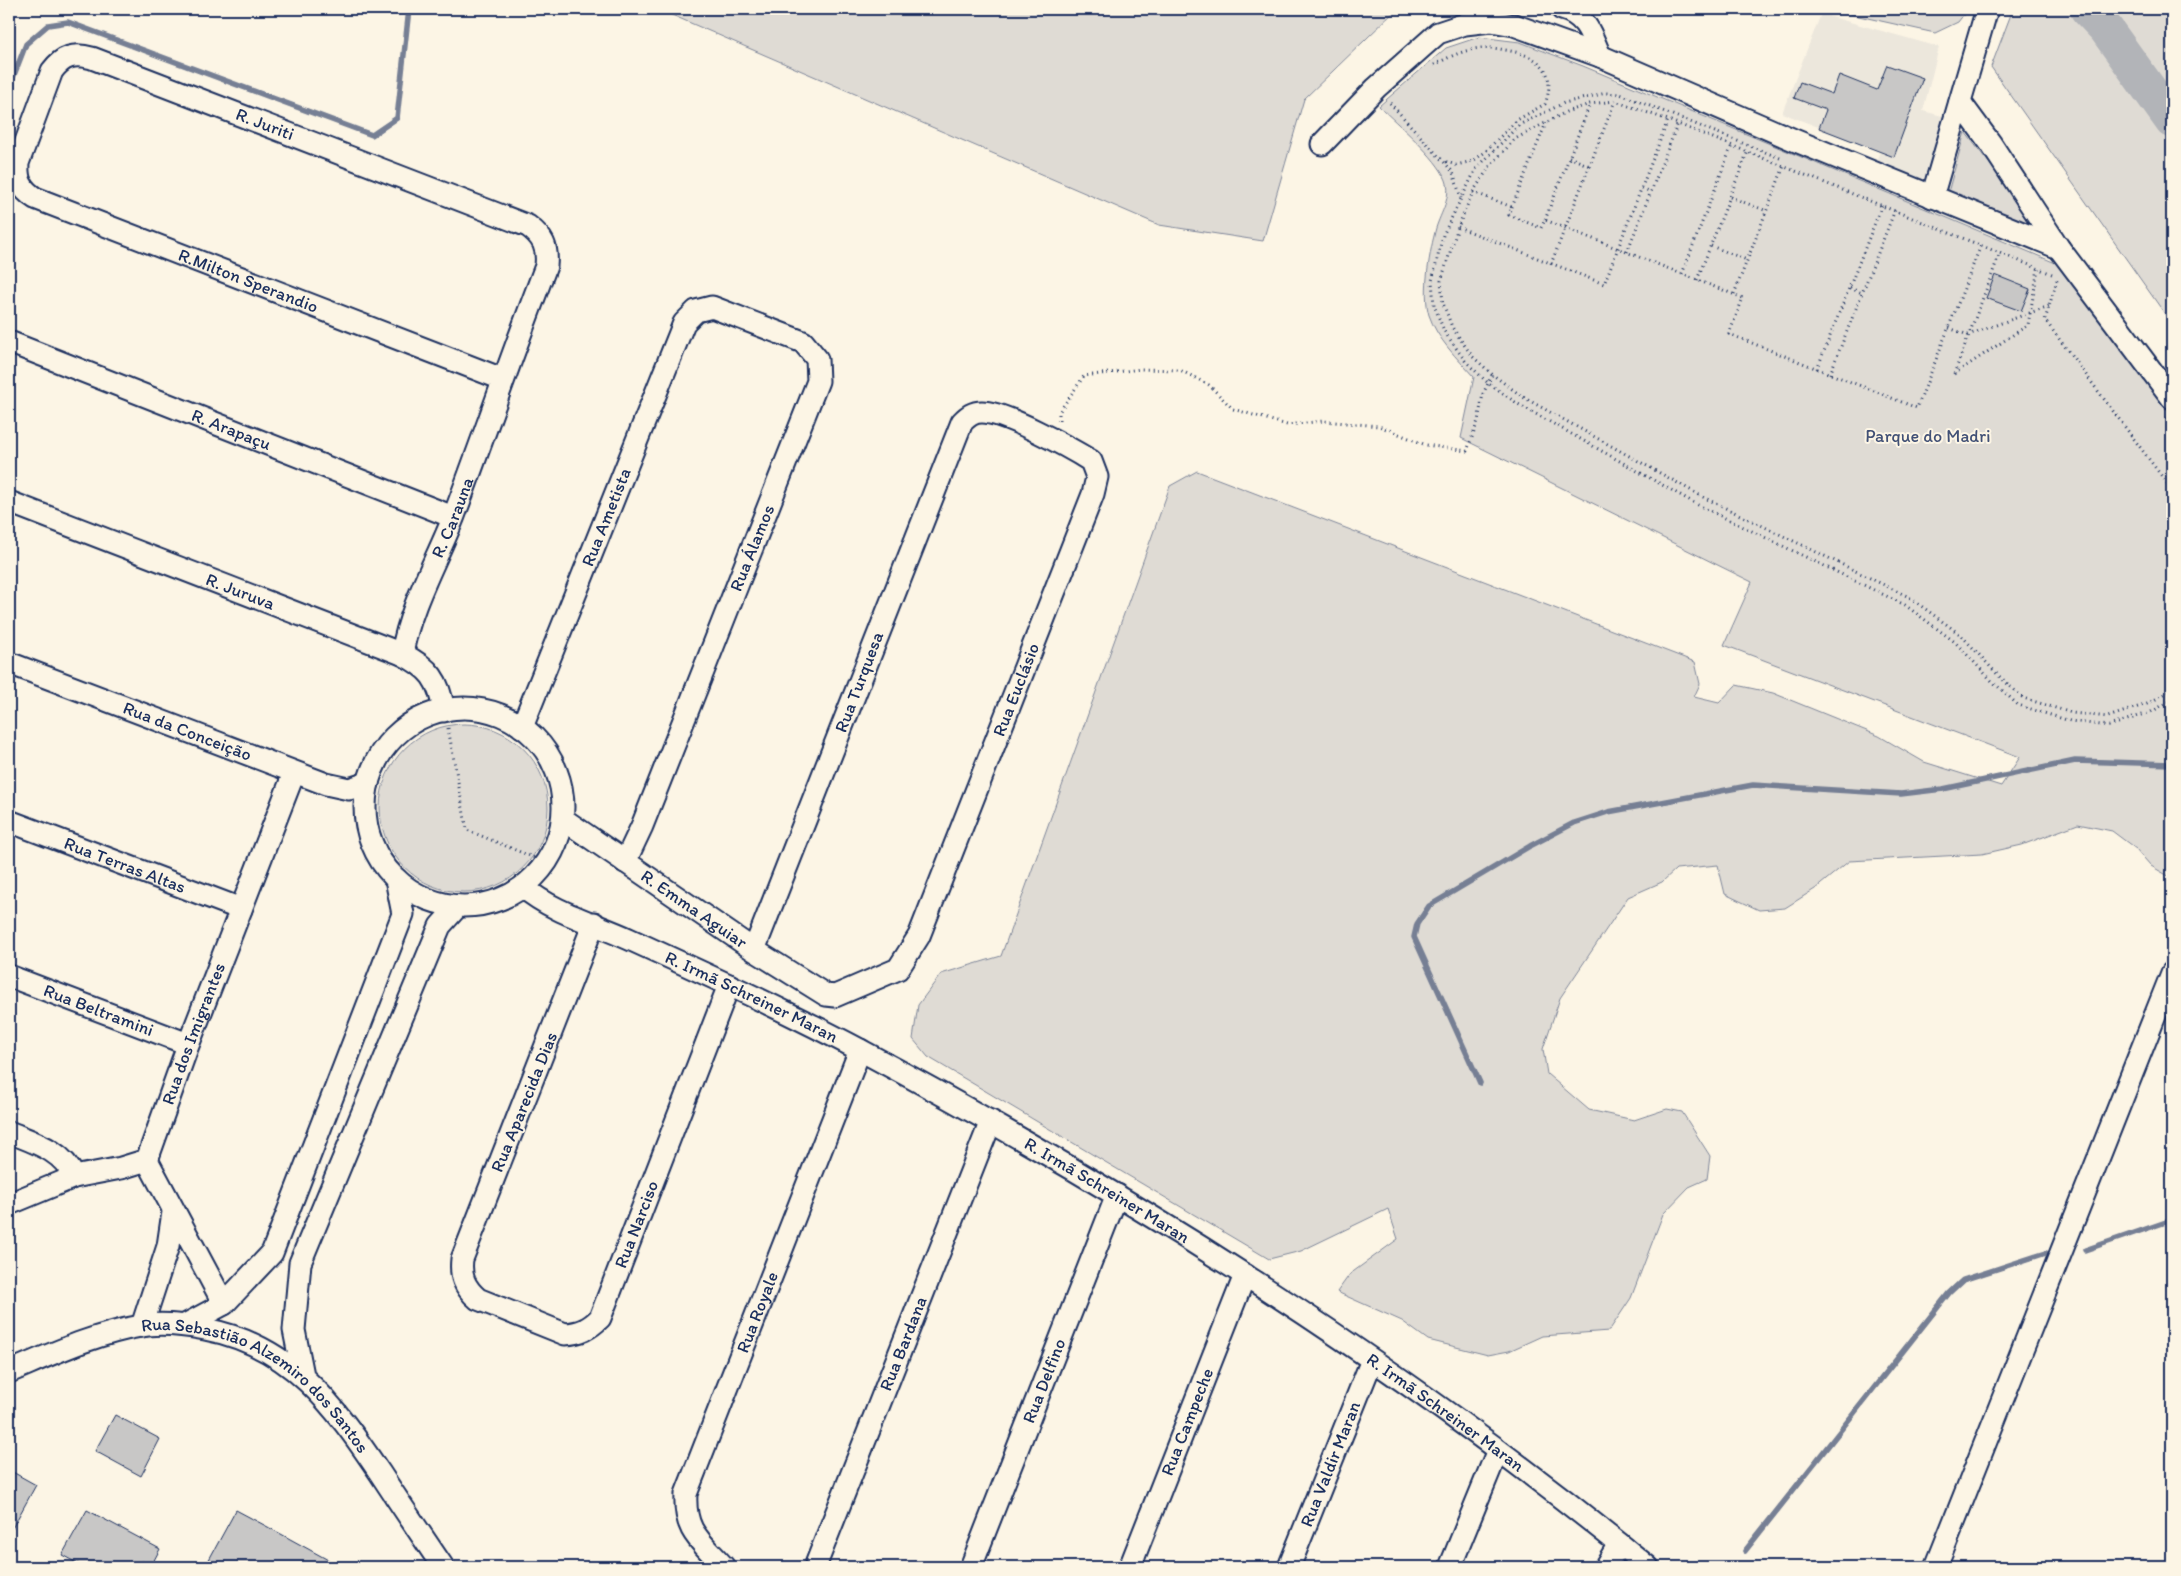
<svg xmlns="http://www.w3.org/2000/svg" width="2181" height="1576" font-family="Itim,sans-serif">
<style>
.built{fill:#ece7dc}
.green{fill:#dfdbd4;stroke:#7d8599}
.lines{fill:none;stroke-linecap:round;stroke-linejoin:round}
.stream{stroke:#767f94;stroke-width:5.5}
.river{stroke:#b2b4b8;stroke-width:35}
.building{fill:#c8c7c6;stroke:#1b2f5e}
.minor-casing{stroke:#1b2f5e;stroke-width:25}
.path{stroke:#1b2f5e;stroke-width:3;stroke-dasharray:1 4;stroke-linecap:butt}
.minor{stroke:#fcf5e5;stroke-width:21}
.labels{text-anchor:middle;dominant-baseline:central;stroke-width:4;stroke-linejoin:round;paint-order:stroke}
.street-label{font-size:18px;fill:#1b2f5e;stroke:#fcf5e5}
.park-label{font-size:18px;fill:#425176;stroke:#fcf5e5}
</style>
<rect width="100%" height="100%" fill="#fcf5e5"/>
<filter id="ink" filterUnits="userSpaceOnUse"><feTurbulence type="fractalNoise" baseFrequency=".02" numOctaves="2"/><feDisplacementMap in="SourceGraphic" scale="10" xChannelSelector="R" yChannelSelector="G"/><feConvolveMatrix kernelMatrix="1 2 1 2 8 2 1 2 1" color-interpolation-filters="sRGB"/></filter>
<g filter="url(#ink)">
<path class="built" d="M1821,14L1939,47L1923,111L1946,117L1927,176L1919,181L1874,167L1880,151L1782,113Z"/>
<path class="green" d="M658,9H1397L1304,99L1263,241L1159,225Z
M1827,9H1968L1958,22L1935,33Z
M2013,9H2172V324L1991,67Z
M1479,37L1520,42L1583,66L2058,264L2172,407V878L2151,866L2136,849L2112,831L2078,824L2022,845L1982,854L1849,861L1815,889L1785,908L1759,910L1725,894L1718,865L1676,869L1662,882L1628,897L1560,998L1543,1049L1547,1074L1589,1110L1634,1120L1667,1109L1682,1112L1710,1156L1707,1179L1689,1187L1663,1214L1631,1298L1609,1331L1542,1336L1509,1351L1488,1355L1428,1340L1402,1321L1337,1292L1350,1274L1398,1239L1388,1209L1301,1251L1269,1259L928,1057L913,1039L918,1005L941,974L1001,956L1170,486L1197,471L1695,662L1700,684L1694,697L1719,703L1736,685L1773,693L1879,736L1924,762L2001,786L2020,757L1724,645L1752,582L1461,438L1474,377C1457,358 1437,339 1429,315C1422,292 1430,250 1436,228C1441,212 1452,197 1446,180C1437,157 1397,124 1379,106L1446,48Z
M1965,132L2028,213L2032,224L2030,229L1947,196Z
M380 808a84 84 0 1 1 168 0a84 84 0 1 1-168 0Z"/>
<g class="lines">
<path class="stream" d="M9,88L26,44L48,25L68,22L372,135L397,118L409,9
M1480,1083L1414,937L1417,924L1429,906L1530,846L1574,823L1608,812L1753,785L1901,794L1943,789L2075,761L2172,764
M2085,1250L2166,1222H2172
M1745,1551L1949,1293L1963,1280L2046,1253"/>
<path class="river" d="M2087,9L2106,29L2172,121"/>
</g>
<path class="building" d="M1887,65L1923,78L1894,157L1819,128L1826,110L1794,98L1800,82L1832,94L1839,75L1877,90Z
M1995,275L2030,289L2021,311L1986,298Z
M115,1415L160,1439L141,1476L95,1451Z
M9,1470L36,1485L9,1534Z
M87,1510L160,1549L151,1566L142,1561L139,1567H84L62,1555Z
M236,1510L281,1534L341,1567H205Z"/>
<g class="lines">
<g class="minor-casing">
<g id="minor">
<path d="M1562,9C1586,15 1591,34 1600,56"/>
<path d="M1960,102L1991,144L2059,248L2172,398"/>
<path d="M1322,144L1376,88L1438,33L1465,24L1491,21L1514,25L1600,56L1794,140L2059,248"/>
<path d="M1932,197L1987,9"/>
<path id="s1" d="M9,342L453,517"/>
<path id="s2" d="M9,502L402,654C430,668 439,680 444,711"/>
<path id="s3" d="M402,654C410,605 436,562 454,516C485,433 514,349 546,266C548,247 543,237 528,226L92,58C74,53 63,56 52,71L18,163C17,180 21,189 35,198L502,379"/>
<path id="s4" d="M9,663L326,784L349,789L368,783"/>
<circle cx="464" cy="807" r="99"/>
<path id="s5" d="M522,727L684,323L696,311L712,307L803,342L817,359L818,381L642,826L625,862"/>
<path id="s6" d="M563,819L754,950L826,995L835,996L898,969L919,936L1093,494L1097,477L1091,461C1070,448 1005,412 982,412C973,412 968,416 962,422L754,950"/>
<path id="s7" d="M9,821L241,909"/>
<path id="s8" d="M523,887C552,912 594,923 629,939C708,975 787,1011 862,1051C1139,1199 1406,1368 1648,1567"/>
<path id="s9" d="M594,923L462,1259C460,1276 464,1287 478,1299L565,1334C580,1333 589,1329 600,1318L729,985"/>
<path id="s10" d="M9,976L188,1044"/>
<path d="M9,1132C33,1142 63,1150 74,1177"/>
<path d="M147,1160L224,1304"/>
<path id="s11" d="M9,1204L74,1177L121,1168L147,1160L187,1048L294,773"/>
<path d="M185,1325L224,1304L272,1253L403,914L396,879"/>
<path d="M142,1326L168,1246L173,1212"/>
<path id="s12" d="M9,1372C52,1354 94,1334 141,1326C161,1322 184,1325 205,1329C291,1345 334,1405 380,1473C401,1505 422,1536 443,1567"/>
<path d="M303,1375L294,1330L300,1263L440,926L458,906"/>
<path id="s13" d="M724,1567C700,1540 684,1532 686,1494L860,1050"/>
<path id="s14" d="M815,1567L991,1121"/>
<path id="s15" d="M971,1567L1117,1195"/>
<path id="s16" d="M1130,1567L1245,1275"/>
<path id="s17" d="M1289,1567L1372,1360"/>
<path d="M1450,1567L1498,1450"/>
<path d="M1605,1567L1619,1544"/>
<path d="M1936,1567L2172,973"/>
</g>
</g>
<path class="path" d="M1434,65C1447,58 1459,52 1474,49C1484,47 1496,48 1505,50C1537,55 1558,69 1545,104L1517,120L1484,153L1473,161L1456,165L1444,161
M1390,103L1453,172L1461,198
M1569,157L1590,166
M1780,158L1620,94L1606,93L1564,103L1519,125L1476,169L1443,235L1432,281L1434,305L1444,331L1466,362L1488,383L1518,404L1698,505L1905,605L1955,642L1992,681L2018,705L2070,721L2109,726L2151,712L2172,700
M1642,188L1651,192
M1473,192L1512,207L1509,215L1541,228L1545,220L1743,298L1729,334L1917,408L1981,245
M1730,197L1767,211
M1512,207L1546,123
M1545,220L1590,104
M1458,227L1604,284L1668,120
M1711,246L1747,260
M1627,252L1678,123
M1551,264L1615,101
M1682,274L1732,145
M2052,274L1668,120L1615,101L1590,104L1566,112L1515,139L1490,166L1473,192L1458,227L1441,281L1443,303L1452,327L1472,356L1493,375L1523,397L1703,497L1909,597L1961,635L1998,675L2023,698L2072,713L2108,717L2147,704L2172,690
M1697,280L1748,151
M2057,280L2045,320L2172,490
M1850,288L1862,293
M1734,294L1784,166
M1949,328L1968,335L2049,306
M1817,369L1882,205
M1830,374L1895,210
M1954,374L2028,325L2038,269
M1954,374L2000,253
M2167,417L2172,425
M1059,420V412L1084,376L1141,369L1180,370L1209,385L1233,409L1287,425L1324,421L1379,426L1426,445L1467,451L1478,421L1483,394L1492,375
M448,728L467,830L547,863"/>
<use href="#minor" class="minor"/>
</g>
</g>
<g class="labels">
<g class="street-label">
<text transform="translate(265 124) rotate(21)">R. Juriti</text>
<text stroke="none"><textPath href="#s3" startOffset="1342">R.Milton Sperandio</textPath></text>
<text stroke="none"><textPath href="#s1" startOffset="239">R. Arapaçu</textPath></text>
<text stroke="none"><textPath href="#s3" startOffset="146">R. Carauna</textPath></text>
<text stroke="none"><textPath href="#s5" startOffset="226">Rua Ametista</textPath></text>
<text transform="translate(752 548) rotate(-68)">Rua Álamos</text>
<text stroke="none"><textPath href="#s2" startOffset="248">R. Juruva</textPath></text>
<text transform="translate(859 682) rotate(-69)">Rua Turquesa</text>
<text stroke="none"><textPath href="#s6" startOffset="698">Rua Euclásio</textPath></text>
<text stroke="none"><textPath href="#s4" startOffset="191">Rua da Conceição</textPath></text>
<text stroke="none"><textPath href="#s7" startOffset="124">Rua Terras Altas</textPath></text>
<text stroke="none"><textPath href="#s6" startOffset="159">R. Emma Aguiar</textPath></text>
<text stroke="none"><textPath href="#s8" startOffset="254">R. Irmã Schreiner Maran</textPath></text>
<text stroke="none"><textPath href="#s10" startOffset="96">Rua Beltramini</textPath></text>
<text stroke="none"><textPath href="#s11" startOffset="280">Rua dos Imigrantes</textPath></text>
<text transform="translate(524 1102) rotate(-68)">Rua Aparecida Dias</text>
<text stroke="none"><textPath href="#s8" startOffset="659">R. Irmã Schreiner Maran</textPath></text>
<text stroke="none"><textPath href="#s9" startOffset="640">Rua Narciso</textPath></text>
<text stroke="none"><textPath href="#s13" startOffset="281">Rua Royale</textPath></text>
<text stroke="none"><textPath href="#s14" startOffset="240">Rua Bardana</textPath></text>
<text stroke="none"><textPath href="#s15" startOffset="200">Rua Delfino</textPath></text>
<text stroke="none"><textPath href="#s12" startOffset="276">Rua Sebastião Alzemiro dos Santos</textPath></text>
<text stroke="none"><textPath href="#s8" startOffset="1064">R. Irmã Schreiner Maran</textPath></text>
<text stroke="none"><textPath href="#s16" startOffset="156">Rua Campeche</textPath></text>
<text stroke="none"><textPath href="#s17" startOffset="111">Rua Valdir Maran</textPath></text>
</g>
<g class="park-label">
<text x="1928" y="436">Parque do Madri</text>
</g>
</g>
<rect width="2181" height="1576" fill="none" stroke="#fcf5e5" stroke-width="30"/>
<rect x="15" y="15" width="2151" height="1546" fill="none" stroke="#1b2f5e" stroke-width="2" filter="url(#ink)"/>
</svg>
